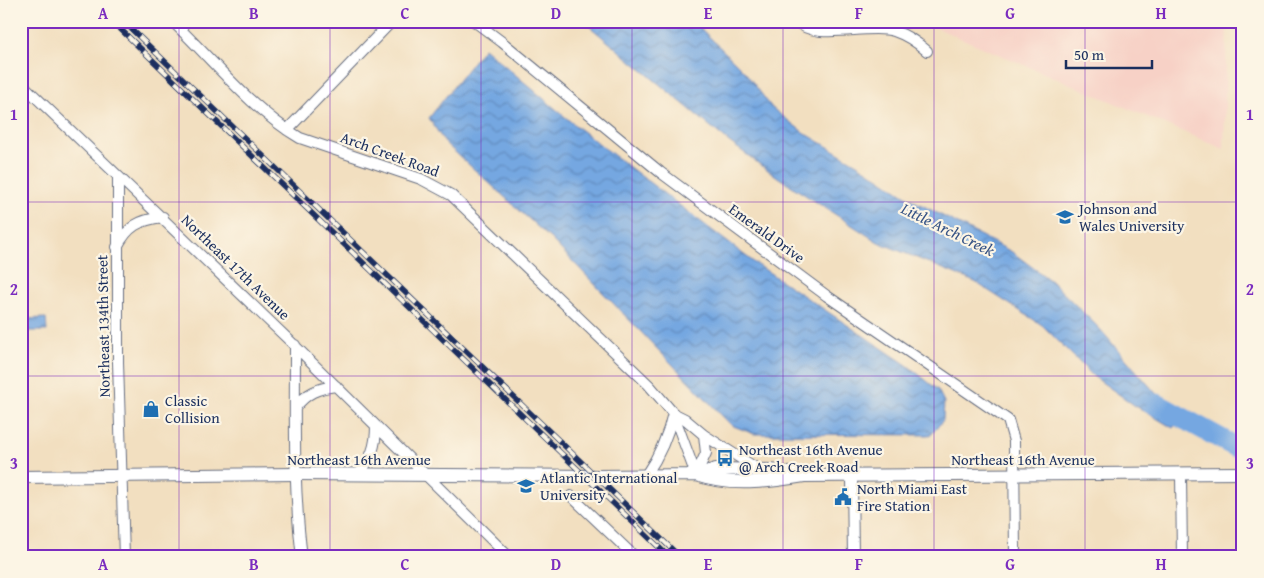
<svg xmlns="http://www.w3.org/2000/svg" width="1264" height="578" font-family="'Gentium Book Plus',serif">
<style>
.built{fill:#f7d1c6}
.water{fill:url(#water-waves);stroke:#486ba0}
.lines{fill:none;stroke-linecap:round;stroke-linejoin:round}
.river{stroke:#75a7e1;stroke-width:21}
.minor-casing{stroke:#666d80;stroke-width:12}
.tertiary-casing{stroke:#666d80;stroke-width:14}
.minor{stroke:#fff;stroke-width:10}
.tertiary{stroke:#fff;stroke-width:12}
.rail-casing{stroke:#1b2f5e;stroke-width:5.5}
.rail{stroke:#fcf5e5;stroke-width:4;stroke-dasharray:11;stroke-linecap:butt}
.grid{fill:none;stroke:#7b2cbf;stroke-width:1;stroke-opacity:0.55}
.labels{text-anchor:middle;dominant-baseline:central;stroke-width:4.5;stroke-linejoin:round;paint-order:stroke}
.street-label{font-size:15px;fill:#1b2f5e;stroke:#fcf5e5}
.poi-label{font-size:15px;fill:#1b2f5e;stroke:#fcf5e5;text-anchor:start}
.water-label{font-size:16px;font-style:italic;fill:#365385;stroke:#fcf5e5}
.neatline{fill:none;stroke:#7b2cbf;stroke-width:2}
.grid-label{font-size:16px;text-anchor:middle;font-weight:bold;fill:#7b2cbf}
</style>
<defs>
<pattern id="water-waves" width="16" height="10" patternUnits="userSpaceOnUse" patternTransform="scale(1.25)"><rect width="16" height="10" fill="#75a7e1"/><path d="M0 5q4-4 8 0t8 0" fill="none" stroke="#5f88ba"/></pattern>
</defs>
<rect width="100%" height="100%" fill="#fcf5e5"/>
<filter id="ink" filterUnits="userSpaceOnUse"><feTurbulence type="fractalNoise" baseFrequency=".02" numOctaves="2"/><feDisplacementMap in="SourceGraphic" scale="10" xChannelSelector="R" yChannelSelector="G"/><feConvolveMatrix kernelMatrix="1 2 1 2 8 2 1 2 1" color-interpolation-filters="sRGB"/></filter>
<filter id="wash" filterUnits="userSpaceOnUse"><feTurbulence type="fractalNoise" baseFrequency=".0096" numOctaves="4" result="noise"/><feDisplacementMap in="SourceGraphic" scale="20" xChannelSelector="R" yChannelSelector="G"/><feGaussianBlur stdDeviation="1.12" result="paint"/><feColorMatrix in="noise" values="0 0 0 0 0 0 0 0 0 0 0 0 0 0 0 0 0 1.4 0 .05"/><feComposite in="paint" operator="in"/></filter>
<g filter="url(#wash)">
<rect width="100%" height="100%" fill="#f2dfc0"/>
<path class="built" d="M920,21H1227L1224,149Z"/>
<path class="water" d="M583,21H693L745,72L772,108L803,132L867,170L912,200L1012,252L1051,281L1099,328L1159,397L1184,416L1173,428L1134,405L1093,376L1042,325L975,282L878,242L779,178L728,141Z
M484,48L577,127L755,263L907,365L938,390L944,402L943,420L931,435L754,434L731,425L551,239L445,143L429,118Z
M46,318L47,331H21V319Z"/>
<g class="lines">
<path class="river" d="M1157,404L1236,447"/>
</g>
</g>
<g filter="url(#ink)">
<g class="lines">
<g class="minor-casing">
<path id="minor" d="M172,21C212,59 252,110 300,138L421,179L451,195L649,385L673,413L696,475
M474,21L502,42L660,172L827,296L1008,420L1014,441L1015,557
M797,21C814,42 869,23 894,31C906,35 918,43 927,51
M21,83L290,341L509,557
M287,130L392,21
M118,176V362L124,557
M117,247C128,226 139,220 163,217
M295,345C295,416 293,487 302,557
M295,408C306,393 318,388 336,386
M673,413L685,419L704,435L759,470
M1181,474L1182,557
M358,475C371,459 376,447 376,426
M646,475C659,456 668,436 673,413
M696,475L706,453L704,435
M852,476L853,557
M571,496L635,557"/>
</g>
<g class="tertiary-casing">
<path id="tertiary" d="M696,475C731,487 768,482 804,476L1243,473
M21,477L296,474L596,476L696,475L716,469L771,470L804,476"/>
</g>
<use href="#minor" class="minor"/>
<use href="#tertiary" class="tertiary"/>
<g class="rail-casing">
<path id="rail" d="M112,21L669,557
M123,21L680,557"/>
</g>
<use href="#rail" class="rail"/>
</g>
</g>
<path class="grid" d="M179,21V557M330,21V557M481,21V557M632,21V557M783,21V557M934,21V557M1085,21V557M21,202H1243M21,376H1243"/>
<defs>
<g id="university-bare" transform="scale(1.35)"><path d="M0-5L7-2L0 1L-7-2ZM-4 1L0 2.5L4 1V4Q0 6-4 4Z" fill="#1f6fb2" stroke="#fcf5e5" stroke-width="2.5" paint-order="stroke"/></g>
<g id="shop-bare" transform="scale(1.35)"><path d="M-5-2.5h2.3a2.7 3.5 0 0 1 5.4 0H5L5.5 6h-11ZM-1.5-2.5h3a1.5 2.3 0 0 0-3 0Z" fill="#1f6fb2" stroke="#fcf5e5" stroke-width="2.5" paint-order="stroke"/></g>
<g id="bus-bare" transform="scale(1.35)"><path d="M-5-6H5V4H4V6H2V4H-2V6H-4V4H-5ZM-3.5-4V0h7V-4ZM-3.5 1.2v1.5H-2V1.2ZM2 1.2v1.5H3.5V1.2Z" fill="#1f6fb2" stroke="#fcf5e5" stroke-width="2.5" paint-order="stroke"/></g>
<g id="school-bare" transform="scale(1.35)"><path d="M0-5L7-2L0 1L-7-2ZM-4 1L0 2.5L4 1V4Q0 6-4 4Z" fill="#1f6fb2" stroke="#fcf5e5" stroke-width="2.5" paint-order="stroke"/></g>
<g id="civic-bare" transform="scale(1.35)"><path d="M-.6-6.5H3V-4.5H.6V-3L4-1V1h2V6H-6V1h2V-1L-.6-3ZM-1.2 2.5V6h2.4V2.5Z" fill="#1f6fb2" stroke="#fcf5e5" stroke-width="2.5" paint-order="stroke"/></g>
</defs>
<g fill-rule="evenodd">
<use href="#university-bare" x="1065" y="217"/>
<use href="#shop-bare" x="151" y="409"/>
<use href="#bus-bare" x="725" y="458"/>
<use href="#school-bare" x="526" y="486"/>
<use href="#civic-bare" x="843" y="497"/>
</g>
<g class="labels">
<g class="street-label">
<text transform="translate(390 154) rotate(20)">Arch Creek Road</text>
<text transform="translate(767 233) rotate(36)">Emerald Drive</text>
<text transform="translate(236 267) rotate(44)">Northeast 17th Avenue</text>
<text transform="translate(103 326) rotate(-91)">Northeast 134th Street</text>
<text x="359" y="459">Northeast 16th Avenue</text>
<text x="1023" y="459">Northeast 16th Avenue</text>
</g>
<g class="poi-label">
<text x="1079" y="208">Johnson and<tspan x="1079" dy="17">Wales University</tspan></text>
<text x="165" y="400">Classic<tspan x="165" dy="17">Collision</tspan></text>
<text x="739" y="449">Northeast 16th Avenue<tspan x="739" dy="17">@ Arch Creek Road</tspan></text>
<text x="540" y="477">Atlantic International<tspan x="540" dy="17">University</tspan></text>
<text x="857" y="488">North Miami East<tspan x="857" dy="17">Fire Station</tspan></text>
</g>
<g class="water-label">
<text transform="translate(948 229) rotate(26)">Little Arch Creek</text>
</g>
</g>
<rect width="1264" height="578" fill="none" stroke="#fcf5e5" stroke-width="55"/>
<path d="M1066 60v8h86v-8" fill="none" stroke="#1b2f5e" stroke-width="2.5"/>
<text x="1074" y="60" font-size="15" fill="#1b2f5e" stroke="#fcf5e5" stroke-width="4" paint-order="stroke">50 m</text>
<rect x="28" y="28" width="1208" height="522" class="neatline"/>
<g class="grid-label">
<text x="103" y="19">A</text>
<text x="254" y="19">B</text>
<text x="405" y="19">C</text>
<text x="556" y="19">D</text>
<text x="708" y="19">E</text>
<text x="859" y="19">F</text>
<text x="1010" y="19">G</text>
<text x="1161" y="19">H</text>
<text x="14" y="120">1</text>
<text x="1250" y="120">1</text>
<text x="14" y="295">2</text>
<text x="1250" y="295">2</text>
<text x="14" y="469">3</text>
<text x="1250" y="469">3</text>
<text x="103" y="570">A</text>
<text x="254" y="570">B</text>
<text x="405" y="570">C</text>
<text x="556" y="570">D</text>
<text x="708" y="570">E</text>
<text x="859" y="570">F</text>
<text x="1010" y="570">G</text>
<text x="1161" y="570">H</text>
</g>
</svg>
